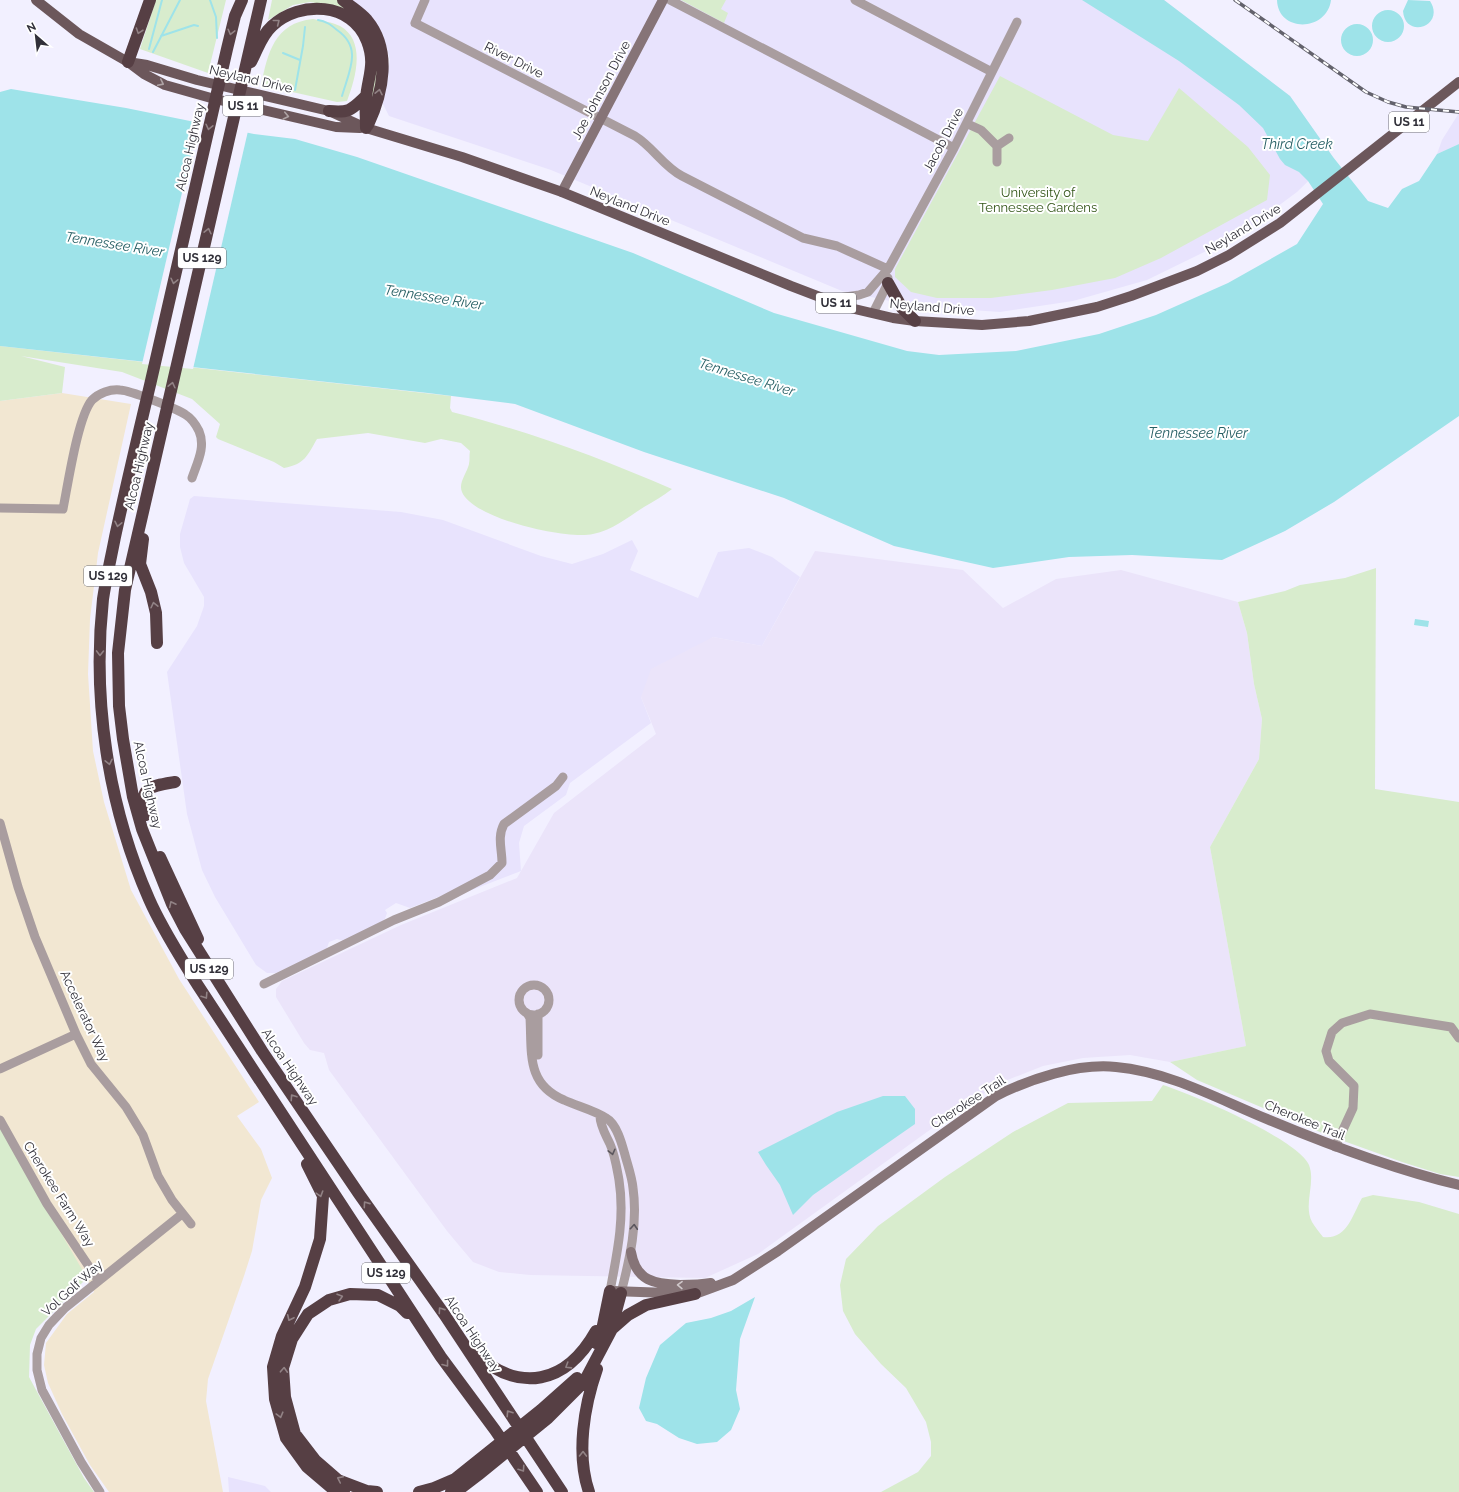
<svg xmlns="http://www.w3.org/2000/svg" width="1459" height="1492" font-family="Raleway,sans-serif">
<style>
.commercial{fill:#f2e7d2}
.built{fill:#e8e3fd}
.medical{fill:#ebe4fa}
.green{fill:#d8eccd}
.water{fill:#9ee3e9}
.pier{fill:#f2f0ff}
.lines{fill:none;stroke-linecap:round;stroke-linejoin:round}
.stream{stroke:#9ee3e9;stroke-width:2}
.street{stroke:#a99d9f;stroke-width:9}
.secondary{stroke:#867477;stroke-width:10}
.primary{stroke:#6c575b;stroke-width:10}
.highway{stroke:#563f44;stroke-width:12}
.rail-casing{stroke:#63626c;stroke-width:3.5}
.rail{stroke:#fff;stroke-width:2;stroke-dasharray:6;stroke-linecap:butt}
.oneway{stroke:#918285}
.oneway2{stroke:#aea3a5}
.oneway3{stroke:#5b565d}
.oneway4{stroke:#cfc7c9}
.labels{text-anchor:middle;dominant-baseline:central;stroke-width:4;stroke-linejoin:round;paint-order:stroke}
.shield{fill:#fff;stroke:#6f6e74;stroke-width:1}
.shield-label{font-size:12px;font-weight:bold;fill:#313039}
.street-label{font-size:13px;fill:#313039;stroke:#fff}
.park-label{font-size:13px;fill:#315416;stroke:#fff}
.water-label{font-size:14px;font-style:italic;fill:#255e63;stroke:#fff}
</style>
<rect width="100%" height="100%" fill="#f2f0ff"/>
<path class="commercial" d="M62,393L131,404L98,553L90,619L88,674L93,751L104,802L131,890L179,979L259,1102L237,1116L261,1149L272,1178L261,1200L252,1251L244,1276L208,1379L206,1401L223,1492H109L90,1465L62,1414L48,1383L44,1365L46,1343L67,1314L94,1292L0,1128V401Z"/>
<path class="built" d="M351,0H1164L1290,96L1333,157L1297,192L1239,235L1147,280L1073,301L1000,312L915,306L842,291L551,170L389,116L382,102L390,60L383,34L368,13Z
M1459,113V144L1437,154L1442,140Z
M194,496L401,512L443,520L541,556L572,564L603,554L632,540L638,551L630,570L698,598L718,552L749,548L772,557L800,577L762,646L713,637L641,697L651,723L570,783L566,795L524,826L519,843L521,871L451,898L446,894L410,908L396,903L385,910L387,913L385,919L377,925L344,941L337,939L329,942L327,948L315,955L276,973H267L256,965L215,897L202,870L187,814L167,672L197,626L204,606V597L184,563L180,547V534L190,499Z
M228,1477L265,1486L271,1492H229Z"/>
<path class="medical" d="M815,551L963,570L1003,608L1056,579L1121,570L1238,602L1247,633L1254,684L1262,719L1259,759L1210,847L1246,1046L1170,1062L1130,1055L1083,1058L1043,1066L1005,1081L963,1106L758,1254L705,1278L530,1275L499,1272L473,1262L447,1231L329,1070L324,1053L310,1050L304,1043L276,997V989L282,981L401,925L517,878L554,813L656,734L641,697L651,669L713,637L762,646Z"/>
<path class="green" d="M156,0H226L208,73L140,49Z
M272,0H338L363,20L381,59L372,106L373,47L332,6L310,2L293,5L268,20Z
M681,0H726L721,9L728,13L724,23Z
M313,19C322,21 332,22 340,26C367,41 355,80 347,101L337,102L261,85C268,53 274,23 313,19Z
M1000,76L1113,135L1148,141L1179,88L1248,147L1270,175L1267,200L1161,258L1115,278L1052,290L991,298H937L911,292L895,277V269Z
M0,346L451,396L450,408L452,412C528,431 600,458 672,489C663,496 654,501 644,507C628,517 613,530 593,534C567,540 473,519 462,492C458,483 467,473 469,464C470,460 469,455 470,451L461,443L441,439L425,443L368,433L317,439C307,456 305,464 284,468L274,462L218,439L216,437L220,424L192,399L122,372L21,356L65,367L62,393L0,401Z
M1376,568L1375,789L1459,802V1177L1440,1174L1402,1162L1327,1135L1197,1080L1170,1062L1246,1046L1210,847L1259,759L1262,719L1254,684L1247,633L1238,602L1285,591L1300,585L1345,578Z
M1163,1085C1191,1094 1298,1139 1309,1165C1316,1183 1303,1204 1312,1222C1315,1227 1319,1232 1323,1237C1347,1240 1352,1216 1362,1198L1373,1195L1419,1202L1459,1214V1492H881L918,1472L931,1456V1442L926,1422L906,1388L881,1364L855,1334L843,1311L840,1285L846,1259L878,1226L945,1177L1013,1132L1068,1103L1152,1101Z
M0,1128L87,1278L36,1329L30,1345L29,1377L84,1478L94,1492H0Z"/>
<path class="water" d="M1082,0H1164L1290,96L1333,157L1368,201L1388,208L1402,189L1419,181L1437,154L1459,144V416L1334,502L1285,531L1222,560L1132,555L1069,557L993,568L894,546L784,498L644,452L515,404L428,393L0,346V92L11,89L126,108L254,134L295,139L357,157L633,253L774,313L907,351L939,355L1016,351L1099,334L1156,315L1228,283L1297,244L1323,204L1308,181L1299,172L1285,165L1280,159L1263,128L1239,105L1179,61Z
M1277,0H1331C1327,32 1278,33 1277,0Z
M1408,0L1430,1C1446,26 1405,40 1403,11Z
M1372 26a16 16 0 1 1 32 0a16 16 0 1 1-32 0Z
M1341 40a16 16 0 1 1 32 0a16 16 0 1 1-32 0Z
M1415,619L1429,621L1428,627L1414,625Z
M883,1096H905L915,1109V1124L813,1195L793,1215L780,1185L766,1165L758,1152L837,1112Z
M755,1297L740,1339L736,1390L740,1409L731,1430L717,1442L697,1444L679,1438L657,1424L646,1421L639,1408L646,1378L660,1345L686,1323L711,1318L731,1311Z"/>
<path class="pier" d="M199,120L248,131L193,369L142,364Z"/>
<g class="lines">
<path class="stream" d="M210,0L216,17L217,38
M318,20C326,21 331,25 337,30C363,48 349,71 342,96
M161,36L194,25L198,26
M149,49L162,0
M153,52L180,0
M283,53L300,60
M295,90L303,46L305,27"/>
<path class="street" d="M425,0L415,23L635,136C653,147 663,166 682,176L803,238L837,246L888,269
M670,0L954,148
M855,0L992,72
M970,125L981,130L997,146V162
M997,146L1009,138
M825,300L859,295L868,292L888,269L954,148L1017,22
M873,313L888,283V278
M0,508L63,509C68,484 78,416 92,400C99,393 110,389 120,390C129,390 178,409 186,415C191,418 196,425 199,431C206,447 197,463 192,478
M0,823L18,887L35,937L76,1034L91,1064L126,1107L143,1135L158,1176L172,1200L191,1224
M264,984L394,920L439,902L490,875L502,863C502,849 497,837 504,824L556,786L563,777
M519 1000a15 15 0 1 1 30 0a15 15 0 1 1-30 0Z
M527,1013L530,1018C532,1053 526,1084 564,1100C577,1106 594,1110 606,1118C617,1124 622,1144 625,1155C628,1166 632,1177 633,1188C638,1223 630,1258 621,1293
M538,1014V1055
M0,1069L76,1034
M600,1116C600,1126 606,1135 610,1144C615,1155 617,1169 619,1180C625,1218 617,1254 610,1291
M0,1120L47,1204L98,1280
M1335,1147L1353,1108L1354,1086L1329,1061L1326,1051L1332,1032L1342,1023L1370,1014L1451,1027L1459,1038
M100,1492L81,1462L42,1390L37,1370V1354L41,1338L49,1325L65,1308L182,1214"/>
<path class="secondary" d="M562,192L663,0
M631,1252C636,1281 654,1284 680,1285C691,1285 700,1285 711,1283
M613,1291L695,1294L733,1280L778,1251L996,1096C1030,1079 1077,1063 1116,1067C1170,1072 1218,1099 1267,1119C1329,1145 1393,1169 1459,1185"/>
<path class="primary" d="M36,0L79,34L128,62L144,74L165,85L211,98L336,127L360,128
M128,62L147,65L197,80L329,111L366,128L462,157L562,192L791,286L846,307L893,318L915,321L982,325L1029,321L1097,307L1131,296L1197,271L1229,255L1280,223L1459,82"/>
<path class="highway" d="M242,0L235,16L227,49C201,161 176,273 150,385C138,436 126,486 115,537C111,558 106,579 103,599C92,700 108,806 149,899C162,929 180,956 197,984L441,1357L495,1430L537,1492
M261,0L125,590L118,653L119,706L123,739L133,797L142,829L172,904L185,929L262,1051L359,1194L444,1314L562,1492
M343,0C351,7 360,12 367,20C392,50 383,93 368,125
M128,62L150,0
M251,62C258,49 261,36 272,26C300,0 352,2 367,41C376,64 368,76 366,98C365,108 366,118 366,128
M329,111C350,113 351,110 366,96
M888,283L902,308L915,321
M143,539L140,564L151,592L156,613L157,643
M146,815C137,787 151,786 175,782
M160,857L198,939
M307,1164L323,1196L320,1239L305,1287L282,1336L273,1367L275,1399L286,1438L307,1467L333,1489L344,1492
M611,1330L621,1293
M596,1343L602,1330L610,1291
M474,1353C520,1394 566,1384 596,1331
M377,1492L367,1491L338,1480L315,1460L295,1434L285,1397L283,1368L292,1339L308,1314L329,1300L350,1294L378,1295L400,1306L407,1313
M419,1492L434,1488L455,1479L541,1410L577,1378
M451,1492L461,1488L478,1475L548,1418L584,1382L612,1329L628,1315L646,1305L695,1294
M589,1492C576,1454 584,1406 597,1369"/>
<g class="rail-casing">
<path id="rail" d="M1235,0L1366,92L1388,102L1406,107L1459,112"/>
</g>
<use href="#rail" class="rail"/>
</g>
<defs><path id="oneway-chevron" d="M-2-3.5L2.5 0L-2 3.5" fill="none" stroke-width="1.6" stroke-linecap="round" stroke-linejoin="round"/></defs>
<g class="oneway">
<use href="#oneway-chevron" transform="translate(277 22) rotate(-38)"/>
<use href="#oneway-chevron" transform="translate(139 31) rotate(109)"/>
<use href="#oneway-chevron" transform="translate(231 32) rotate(104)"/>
<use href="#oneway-chevron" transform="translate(379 92) rotate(-78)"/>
<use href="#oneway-chevron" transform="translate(209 127) rotate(103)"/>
<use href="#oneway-chevron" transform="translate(208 231) rotate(-77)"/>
<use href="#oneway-chevron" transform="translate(174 281) rotate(103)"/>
<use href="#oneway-chevron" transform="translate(172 385) rotate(-77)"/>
<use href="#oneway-chevron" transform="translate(118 524) rotate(102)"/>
<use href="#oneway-chevron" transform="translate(154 605) rotate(-103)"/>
<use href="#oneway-chevron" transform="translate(100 653) rotate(91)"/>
<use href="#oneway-chevron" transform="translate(109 762) rotate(78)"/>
<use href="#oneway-chevron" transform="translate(172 904) rotate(-116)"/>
<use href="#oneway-chevron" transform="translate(205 996) rotate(57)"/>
<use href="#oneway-chevron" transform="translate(293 1097) rotate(-124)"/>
<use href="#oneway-chevron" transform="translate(320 1194) rotate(73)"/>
<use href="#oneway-chevron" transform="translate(366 1204) rotate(-125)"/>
<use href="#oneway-chevron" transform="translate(340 1297) rotate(-16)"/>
<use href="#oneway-chevron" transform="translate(441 1310) rotate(-125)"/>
<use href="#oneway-chevron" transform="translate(290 1318) rotate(115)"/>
<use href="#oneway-chevron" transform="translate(446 1364) rotate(53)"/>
<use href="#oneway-chevron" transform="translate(568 1366) rotate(148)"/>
<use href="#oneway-chevron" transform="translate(284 1370) rotate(-87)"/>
<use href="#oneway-chevron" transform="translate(509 1413) rotate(-124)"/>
<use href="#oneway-chevron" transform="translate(280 1415) rotate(75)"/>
<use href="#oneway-chevron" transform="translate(583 1454) rotate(-89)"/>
<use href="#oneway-chevron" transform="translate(522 1469) rotate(56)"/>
<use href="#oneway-chevron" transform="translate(340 1479) rotate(-154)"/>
</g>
<g class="oneway2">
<use href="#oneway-chevron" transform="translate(161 83) rotate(26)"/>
<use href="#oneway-chevron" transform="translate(286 116) rotate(13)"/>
</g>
<g class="oneway3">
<use href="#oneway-chevron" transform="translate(612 1152) rotate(76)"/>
<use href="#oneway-chevron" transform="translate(634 1227) rotate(-86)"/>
</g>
<use class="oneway4" href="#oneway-chevron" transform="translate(680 1285) rotate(-179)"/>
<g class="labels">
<g class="shield">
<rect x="223" y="96" width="40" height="20" rx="3"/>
<rect x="1389" y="112" width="40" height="20" rx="3"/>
<rect x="178" y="248" width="48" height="20" rx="3"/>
<rect x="816" y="293" width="40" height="20" rx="3"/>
<rect x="84" y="566" width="48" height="20" rx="3"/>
<rect x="185" y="959" width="48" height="20" rx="3"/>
<rect x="362" y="1263" width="48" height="20" rx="3"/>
</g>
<g class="shield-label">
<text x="243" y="106">US 11</text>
<text x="1409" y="122">US 11</text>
<text x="202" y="258">US 129</text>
<text x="836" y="303">US 11</text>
<text x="108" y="576">US 129</text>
<text x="209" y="969">US 129</text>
<text x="386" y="1273">US 129</text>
</g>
<g class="street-label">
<text transform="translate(514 60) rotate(27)">River Drive</text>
<text transform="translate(251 79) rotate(13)">Neyland Drive</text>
<text transform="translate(601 90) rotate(-62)">Joe Johnson Drive</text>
<text transform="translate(943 140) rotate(-62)">Jacob Drive</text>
<text transform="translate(190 147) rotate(-77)">Alcoa Highway</text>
<text transform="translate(630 206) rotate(22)">Neyland Drive</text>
<text transform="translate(1243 229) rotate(-31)">Neyland Drive</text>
<text transform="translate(932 307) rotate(5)">Neyland Drive</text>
<text transform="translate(139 466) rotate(-77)">Alcoa Highway</text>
<text transform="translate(148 785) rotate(77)">Alcoa Highway</text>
<text transform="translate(85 1016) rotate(65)">Accelerator Way</text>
<text transform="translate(290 1067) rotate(56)">Alcoa Highway</text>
<text transform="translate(968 1102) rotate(-33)">Cherokee Trail</text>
<text transform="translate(1305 1120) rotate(22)">Cherokee Trail</text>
<text transform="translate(59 1194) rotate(58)">Cherokee Farm Way</text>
<text transform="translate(72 1288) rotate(-42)">Vol Golf Way</text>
<text transform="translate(473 1334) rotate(56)">Alcoa Highway</text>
</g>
<g class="park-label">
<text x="1038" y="192">University of<tspan x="1038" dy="15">Tennessee Gardens</tspan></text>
</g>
<g class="water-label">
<text x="1297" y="144">Third Creek</text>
<text transform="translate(115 244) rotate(9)">Tennessee River</text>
<text transform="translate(434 297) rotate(9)">Tennessee River</text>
<text transform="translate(747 377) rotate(17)">Tennessee River</text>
<text x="1198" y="433">Tennessee River</text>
</g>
</g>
<g transform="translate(36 36) rotate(332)" stroke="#ffffff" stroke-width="3" paint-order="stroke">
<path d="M0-3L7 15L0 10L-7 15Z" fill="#313039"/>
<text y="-6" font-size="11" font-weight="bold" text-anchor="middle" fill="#313039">N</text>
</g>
</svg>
